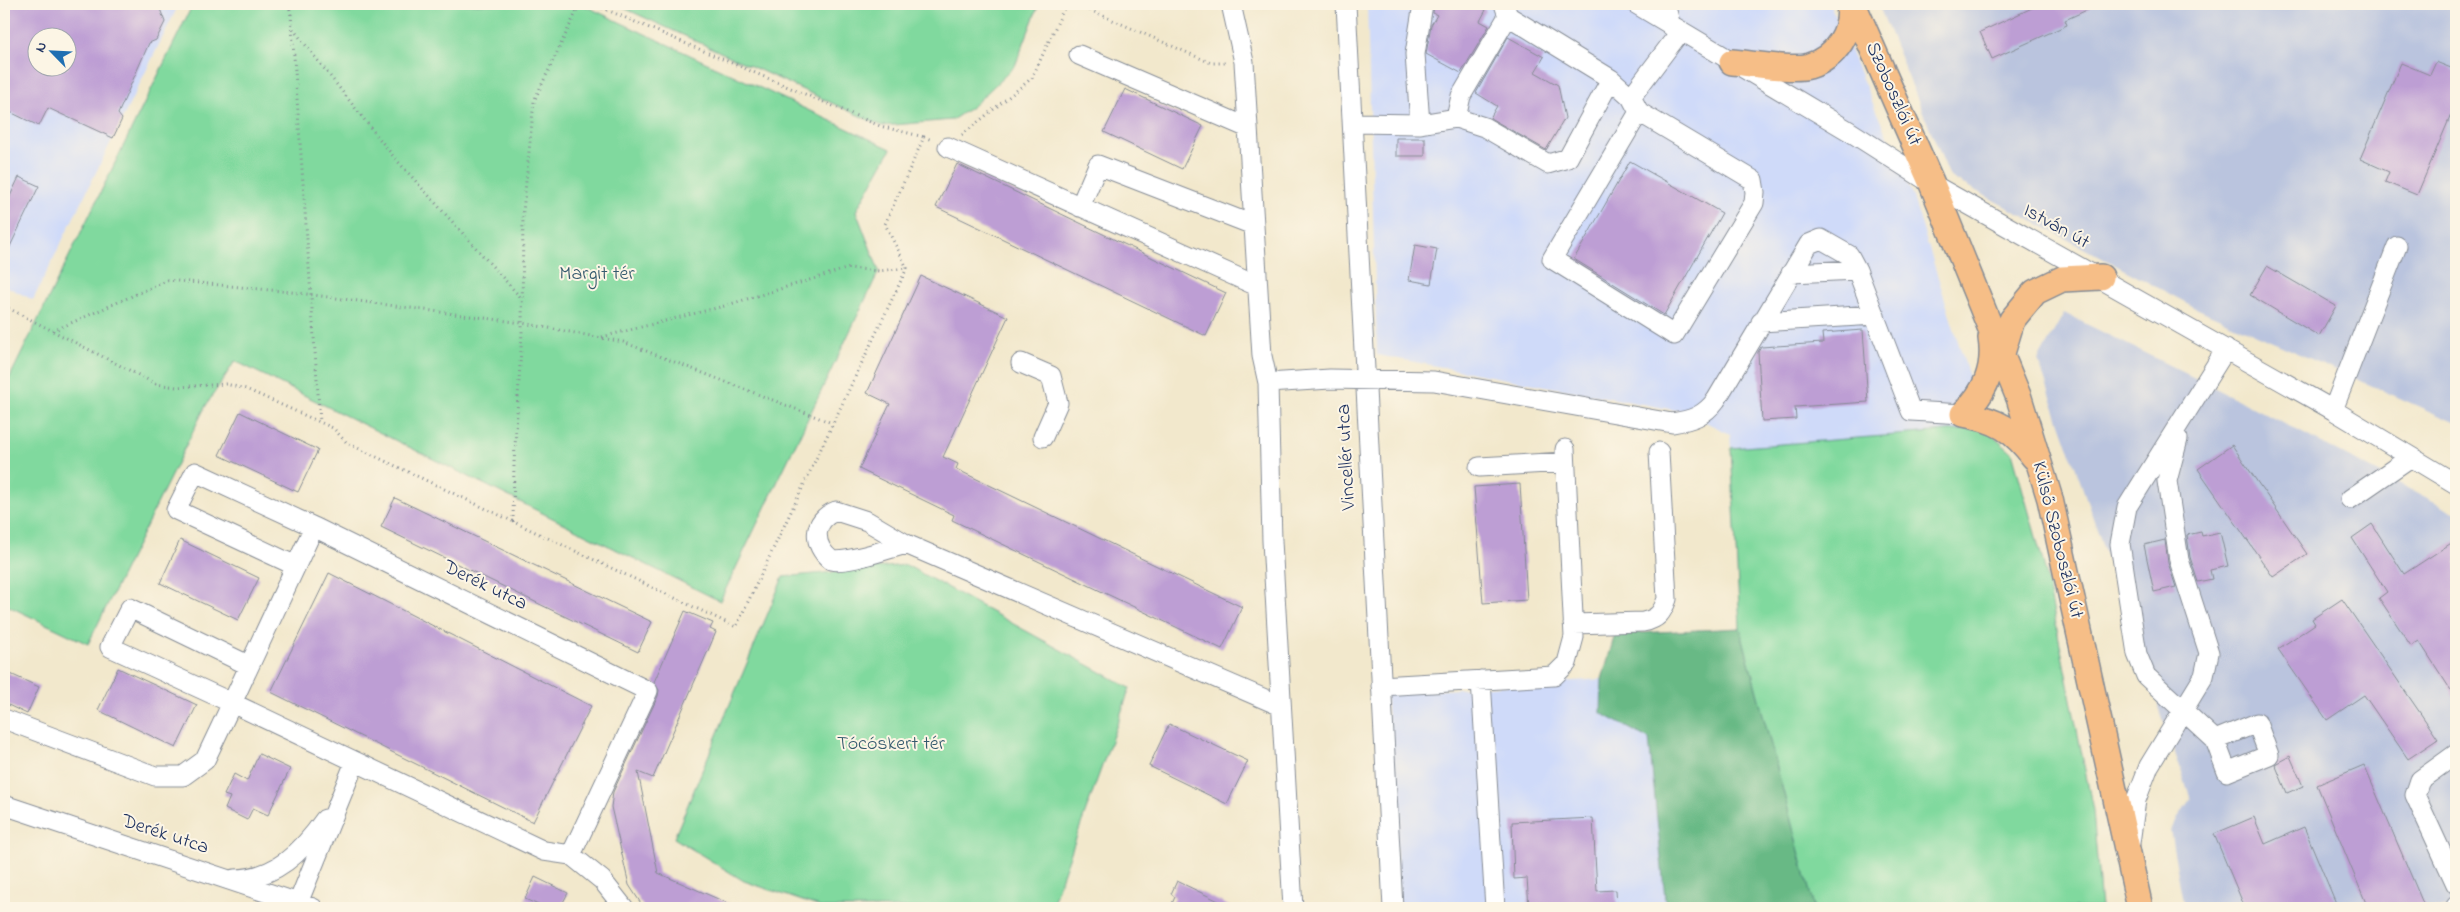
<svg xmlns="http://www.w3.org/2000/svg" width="2460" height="912" font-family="'Indie Flower',sans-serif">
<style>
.built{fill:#cfdaf9;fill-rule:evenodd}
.industrial{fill:#bac4de}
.green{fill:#80d99e;stroke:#4e847e}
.forest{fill:#68b985;stroke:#427472}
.building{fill:#bd9ed4;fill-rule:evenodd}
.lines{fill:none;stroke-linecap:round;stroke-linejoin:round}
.minor-casing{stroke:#868c95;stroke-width:21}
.major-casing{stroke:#868c95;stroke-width:28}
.path{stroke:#868c95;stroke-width:3;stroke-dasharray:1 4;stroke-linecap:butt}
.minor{stroke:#fff;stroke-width:19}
.major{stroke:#f6be87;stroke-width:25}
.labels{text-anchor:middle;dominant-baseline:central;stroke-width:4;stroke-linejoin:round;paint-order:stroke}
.street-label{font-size:20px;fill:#1b2f5e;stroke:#fcf5e5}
.park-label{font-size:20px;fill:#345a6e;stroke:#fcf5e5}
</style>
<rect width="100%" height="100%" fill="#fcf5e5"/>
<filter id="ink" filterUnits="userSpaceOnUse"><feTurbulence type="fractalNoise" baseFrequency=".02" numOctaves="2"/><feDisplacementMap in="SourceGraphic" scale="10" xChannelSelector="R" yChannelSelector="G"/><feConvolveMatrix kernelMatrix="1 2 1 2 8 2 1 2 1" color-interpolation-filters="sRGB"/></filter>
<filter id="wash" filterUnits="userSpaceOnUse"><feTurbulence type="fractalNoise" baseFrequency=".0096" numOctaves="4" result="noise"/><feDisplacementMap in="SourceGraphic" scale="20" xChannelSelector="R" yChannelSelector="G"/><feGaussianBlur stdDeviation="1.12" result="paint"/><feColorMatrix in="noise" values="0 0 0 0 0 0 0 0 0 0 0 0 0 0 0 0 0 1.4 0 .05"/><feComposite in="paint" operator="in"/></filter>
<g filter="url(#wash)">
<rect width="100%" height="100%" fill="#f2e8cc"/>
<path class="built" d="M4,4H179L33,300L4,285ZM38,38H68V68H38Z
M1367,4H1830L1912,194L1985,428L1731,448L1730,434L1685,412L1377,355Z
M1602,679L1601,713L1649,738L1666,908H1400L1386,694Z"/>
<path class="industrial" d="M1878,4H2456V423L2198,309L1950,177Z
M2064,313L2229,395L2456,513V908H2184L2170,830L2191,799L2038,360Z"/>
<path class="green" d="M193,4H581L891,149L856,211L879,271L720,601L235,361L205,407L88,644L4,604V389Z
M615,4H1039L1015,66L973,106L952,120L882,126Z
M1985,428L2012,452L2045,569L2093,810L2101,908H1814L1740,628L1731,448Z
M906,565L1130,688L1051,908H823L744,881L674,838L783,577Z"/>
<path class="forest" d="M1740,628L1814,908H1666L1649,739L1601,713L1602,679L1615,634Z"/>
<g id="blocks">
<path class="building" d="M4,4H150L160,9L165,22L156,40L149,43L118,114L122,119L113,138L48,108L39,126L4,109ZM38,38H68V68H38Z
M1434,4H1475L1486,10L1480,21L1489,26L1461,73L1426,54L1431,25L1437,15L1433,13Z
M2033,4H2100L2065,20L2067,25L1992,59L1980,32L2034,7Z
M1508,37L1544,57L1535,72L1558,85L1565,118L1546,150L1490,118L1497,106L1476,93Z
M2436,62L2456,70V103L2417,195L2385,182L2389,172L2360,159L2401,63L2430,75Z
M1125,89L1203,126L1182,169L1104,132Z
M1396,138H1425V156H1396Z
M1630,161L1722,213L1664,315L1574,259Z
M957,164L1226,293L1206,336L936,207Z
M19,177L39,186L4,259V209Z
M1415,245L1437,249L1431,284L1409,280Z
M2267,266L2336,306L2319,336L2250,295Z
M921,276L1008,317L943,457L958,464L956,469L1242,607L1222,649L952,520L954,515L859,469L890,404L867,393Z
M1863,330L1868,402L1795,407L1796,419L1762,421L1758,352L1761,347L1823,343L1822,333Z
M240,412L318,450L298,492L219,455Z
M2232,445L2307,554L2273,577L2198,469Z
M1520,484L1527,600L1483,603L1474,487Z
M395,498L652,622L638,652L381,527Z
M2372,524L2404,574L2456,540V698L2419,641L2411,646L2379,598L2387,592L2352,538Z
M2201,532L2202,536L2220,532L2228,566L2210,570L2212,579L2198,582L2190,557L2187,535Z
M180,540L259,578L238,620L160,583Z
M2165,540L2168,563L2176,587L2154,592L2144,545Z
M329,573L591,706L533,822L271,692Z
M2342,599L2438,739L2408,759L2364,695L2327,720L2278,649L2315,624L2312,619Z
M685,611L713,623L710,629L716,632L653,778L638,772L658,873L739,908H644L629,885L611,807L613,792L658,696L659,690L654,682Z
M118,668L197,705L176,748L98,710Z
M4,671L39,687L27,714L4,703Z
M1169,724L1248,761L1227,804L1149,766Z
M259,754L290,769L268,815L253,808L247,820L225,809L230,797L224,795L234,774L247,781Z
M2290,756L2303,786L2287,793L2275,764Z
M2364,765L2425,908H2368L2317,785Z
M2254,817L2265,844L2304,827L2338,908H2245L2214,834Z
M1593,818L1597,891L1616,890L1617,908H1529L1527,878L1514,879L1512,822Z
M535,877L568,893L560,908H545L525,899Z
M1177,881L1233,908H1170L1175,897L1171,894Z"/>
</g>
</g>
<g filter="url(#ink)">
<use href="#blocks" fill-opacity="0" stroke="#868c95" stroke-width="1"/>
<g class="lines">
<g class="minor-casing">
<path id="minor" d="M1231,4L1244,62L1262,356L1268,383L1272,541L1293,908
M1346,4L1393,908
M1504,4L1508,16L1611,79
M1636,4L1849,131L1932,184L2333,410L2456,484
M1665,4L1671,26
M1079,55L1246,127
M1639,112L1753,180L1755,192L1754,203L1674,335L1552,259L1639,112L1631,97L1680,32
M1456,118L1461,96L1508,16
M1354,123L1420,124L1456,118L1484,127L1548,164L1568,158L1611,79L1631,97
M1420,124L1415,54L1423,4
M948,147L1257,286
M1080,207L1098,165L1253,225
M1791,273L1857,270
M1761,322L1875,315
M1021,363L1051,376L1058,403L1043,437
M1268,383L1330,379L1434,381L1672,423C1692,420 1704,416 1716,400L1809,244L1821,239L1849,255L1857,270L1911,411L1963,414
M2333,410L2397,246
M1479,467L1565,462
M2350,499L2411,457
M836,511L867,521L906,544C887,549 847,564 831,560C812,545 812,520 836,511Z
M906,544L1281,706
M296,566L176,510L195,472L314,527
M1573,624L1643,622C1658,619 1662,613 1667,599L1659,452
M248,665L130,608L110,647L232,703L314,527L648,691L571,855
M1481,680L1495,908
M1381,686L1554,676L1567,663L1574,637L1565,449
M4,719L155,776H183L205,760L232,703L544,851L571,855L602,880L624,908
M2215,740L2257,723L2269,755L2227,772L2215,740L2146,676L2137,654L2120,544L2127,507L2226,349
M2456,754L2420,780L2415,795L2456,884
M4,805L313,908
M2130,843L2136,800L2149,766L2204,676L2209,653L2179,560L2167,481L2178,439
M234,879C275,879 302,852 325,819
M296,908L355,762
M2455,908L2456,906"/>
</g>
<g class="major-casing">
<path id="major" d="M1853,4L1932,184L2019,398L2050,499L2140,908
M1732,62C1749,63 1794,71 1809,66C1836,58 1853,31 1849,4
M2002,353L2012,320L2035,292L2062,279L2101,277
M1963,414C1985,393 1996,369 1991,338
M1963,414C1997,420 2013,429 2034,457"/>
</g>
<path class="path" d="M289,4L291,16
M593,4L880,126L924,137
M1076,4L1211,63H1225
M291,14L320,422
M293,29L393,156L522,299
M962,135L1032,78L1066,4
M4,306L156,384L176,387L226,384L246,389L333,428L347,443L736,627L907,268L885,224L924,137L932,140
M53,331L168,280L291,292L522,323L623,342L832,423
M602,337L724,306L849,268L879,271L906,268
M513,522L514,463L522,332L523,212L534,101L580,4"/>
<use href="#minor" class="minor"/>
<use href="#major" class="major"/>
</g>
</g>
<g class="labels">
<g class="street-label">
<text transform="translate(1893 94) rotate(66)">Szoboszlói út</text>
<text transform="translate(2056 227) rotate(29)">István út</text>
<text transform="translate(1347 457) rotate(-93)">Vincellér utca</text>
<text transform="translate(2057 540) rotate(76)">Külső Szoboszlói út</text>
<text transform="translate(485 586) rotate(26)">Derék utca</text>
<text transform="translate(165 835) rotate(18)">Derék utca</text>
</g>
<g class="park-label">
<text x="597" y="274">Margit tér</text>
<text x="891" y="744">Tócóskert tér</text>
</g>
</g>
<rect width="2460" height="912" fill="none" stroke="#fcf5e5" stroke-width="20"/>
<g transform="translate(52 52) rotate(294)"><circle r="24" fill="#fcf5e5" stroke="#a2a6af"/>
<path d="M0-4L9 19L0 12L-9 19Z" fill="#1f6fb2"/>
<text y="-8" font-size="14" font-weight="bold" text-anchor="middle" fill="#1b2f5e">N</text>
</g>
</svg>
